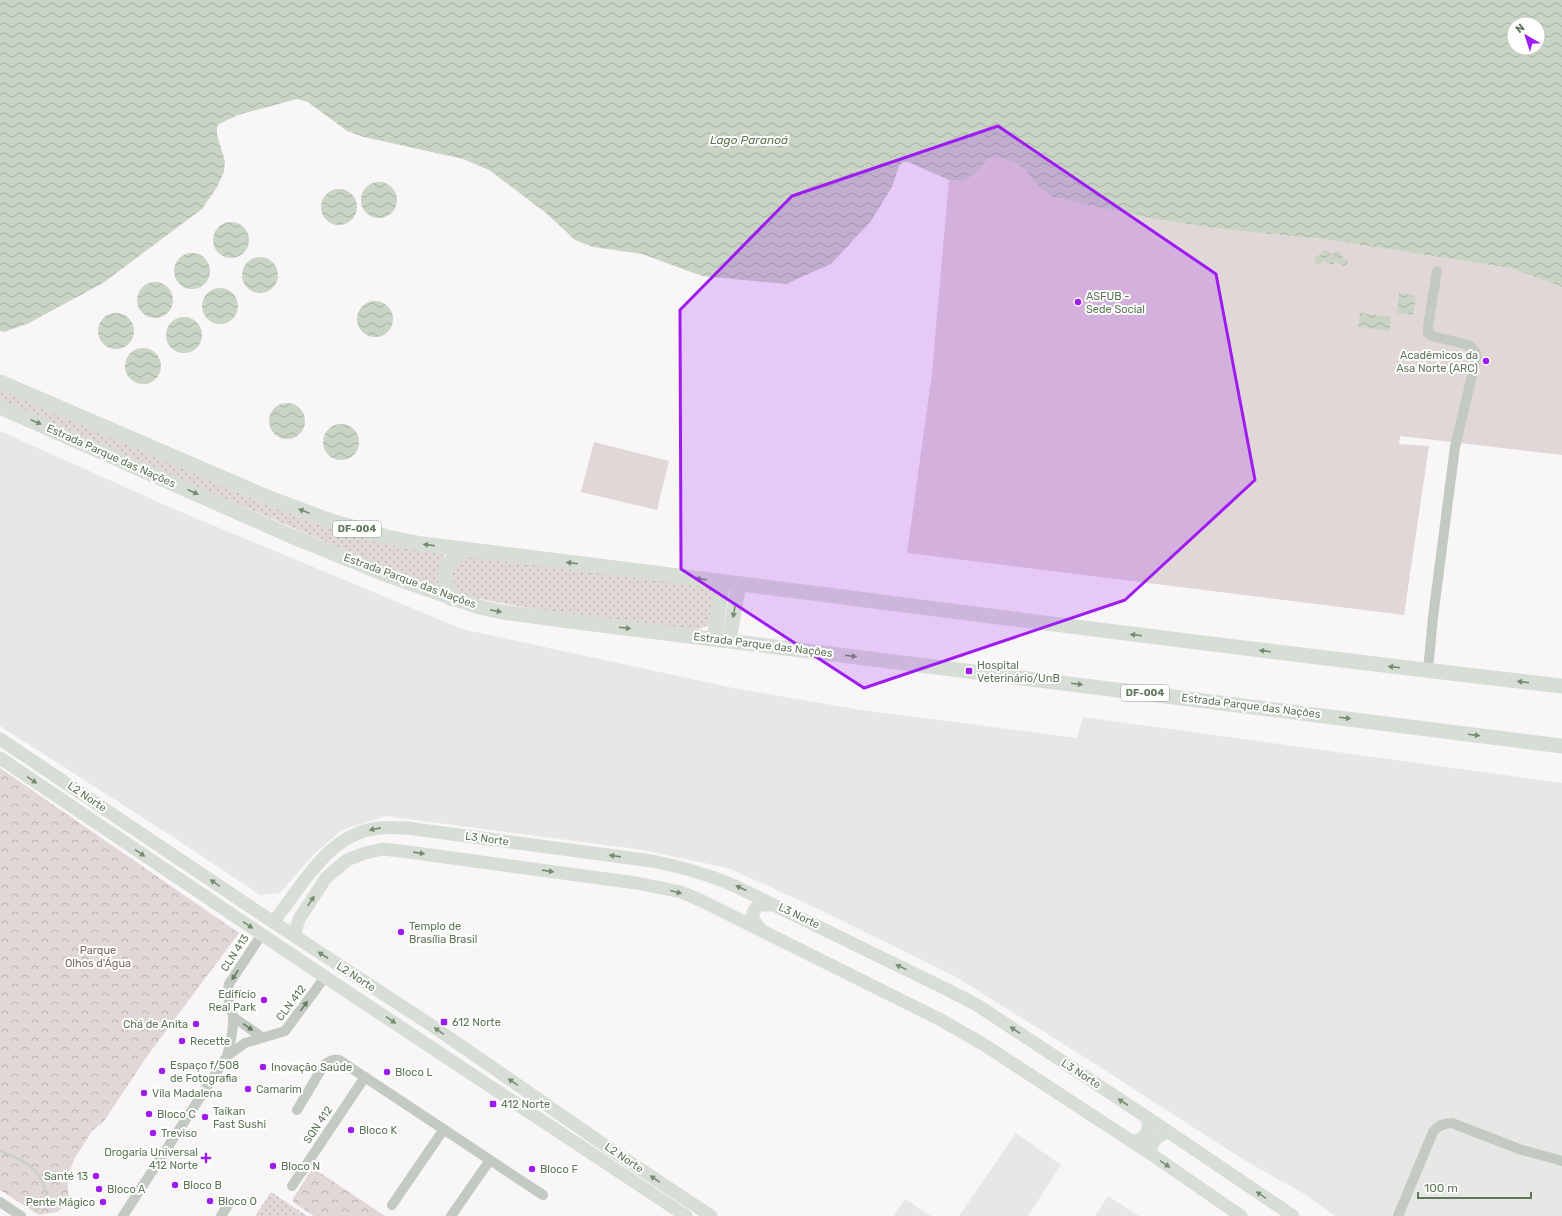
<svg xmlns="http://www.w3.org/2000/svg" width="1562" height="1216" font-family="Rubik,sans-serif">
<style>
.built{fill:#e7e7e6}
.grass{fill:url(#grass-dots)}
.park{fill:url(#park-crowns)}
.pitch{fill:#e1d7d7}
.water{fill:url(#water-waves);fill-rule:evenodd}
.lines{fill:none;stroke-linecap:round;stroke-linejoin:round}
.stream{stroke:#cad4c5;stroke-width:2.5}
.minor{stroke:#c3cac1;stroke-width:10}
.major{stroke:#d7ded6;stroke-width:13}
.highway{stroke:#d7ded6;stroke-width:15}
.oneway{fill:#768c71}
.oneway2{fill:#637c5d}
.marked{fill:#9e1bf4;fill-opacity:0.2;stroke:#9e1bf4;stroke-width:3;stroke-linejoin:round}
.poi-dot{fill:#9e1bf4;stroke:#fff;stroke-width:1.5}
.labels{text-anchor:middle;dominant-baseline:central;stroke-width:4;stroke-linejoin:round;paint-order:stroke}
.shield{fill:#fff;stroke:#8ea08a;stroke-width:1}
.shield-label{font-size:10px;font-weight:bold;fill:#5e7858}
.poi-label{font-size:11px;fill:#5e7858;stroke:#fff;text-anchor:start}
.street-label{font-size:11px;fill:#5e7858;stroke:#fff}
.park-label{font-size:11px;fill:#806965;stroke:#fff}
.water-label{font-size:12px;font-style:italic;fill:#627657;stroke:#fff}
</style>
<defs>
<pattern id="grass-dots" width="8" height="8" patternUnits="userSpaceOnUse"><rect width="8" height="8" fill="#e1d7d7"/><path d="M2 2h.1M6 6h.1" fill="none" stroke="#bab3b1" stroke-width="1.8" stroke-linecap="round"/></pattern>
<pattern id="park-crowns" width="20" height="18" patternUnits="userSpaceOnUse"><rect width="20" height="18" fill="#e1d7d7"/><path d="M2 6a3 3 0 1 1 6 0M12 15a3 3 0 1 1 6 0" fill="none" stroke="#bab3b1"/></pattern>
<pattern id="water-waves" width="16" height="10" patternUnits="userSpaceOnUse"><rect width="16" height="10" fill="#cad4c5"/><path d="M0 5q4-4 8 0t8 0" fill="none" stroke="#a7b1a3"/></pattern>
</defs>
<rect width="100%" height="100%" fill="#f9f6f8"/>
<path class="built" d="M 0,431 L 174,509 L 462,629 L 733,688 L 861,710 L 1077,738 L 1083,717 L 1562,783 L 1562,1216 L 1335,1216 L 1306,1195 L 1244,1160 L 1078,1053 L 954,976 L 814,907 L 728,868 L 643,850 L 385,816 L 342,830 L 312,856 L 280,893 L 260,895 L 173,837 L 0,726 Z
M 1016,1133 L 1061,1165 L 1028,1216 L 959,1216 Z
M 1108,1196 L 1139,1216 L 1095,1216 Z
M 905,1199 L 931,1216 L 894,1216 Z"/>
<path class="grass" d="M 0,389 L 257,501 L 312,522 L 368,538 L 445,552 L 439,588 L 407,576 L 340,548 L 0,402 Z
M 466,556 L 711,587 L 715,594 L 709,625 L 697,630 L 551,612 L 468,597 C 451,591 452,585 451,568 L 460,558 Z
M 271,1192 L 307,1216 L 255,1216 Z"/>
<path class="park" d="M 0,768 L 239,933 L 148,1055 L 104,1121 L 92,1131 L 75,1158 L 67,1176 L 69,1203 L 57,1212 L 39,1215 L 0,1190 Z
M 313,1168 L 385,1216 L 314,1216 L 293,1202 L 293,1198 Z"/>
<path class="pitch" d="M 994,157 L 1014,162 L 1024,169 L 1036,184 L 1052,197 L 1154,219 L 1229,230 L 1322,239 L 1510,268 L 1562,287 L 1562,455 L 1400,436 L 1399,444 L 1429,446 L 1404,615 L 907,553 L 932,373 L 949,180 L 964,180 L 988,159 Z
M 594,442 L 669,461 L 657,510 L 581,492 Z"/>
<path class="water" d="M 0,0 L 1562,0 L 1562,287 L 1510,268 L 1322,239 L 1229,230 L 1154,219 L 1052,197 L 1036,184 L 1024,169 L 1014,162 L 994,157 L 988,159 L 974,174 L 964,180 L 949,180 L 908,162 L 903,162 L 899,166 L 892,187 L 871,221 L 831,264 L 786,284 L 702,276 L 642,254 L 593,247 L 575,240 L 546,213 L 489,170 L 463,159 L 364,137 L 347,131 L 308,102 L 297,99 L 238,115 L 219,124 L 217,127 L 217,135 L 225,161 L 224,172 L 217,187 L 202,209 L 103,283 L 27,324 L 4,332 L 0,331 ZM 1514,24 L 1538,24 L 1538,48 L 1514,48 Z
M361 200a18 18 0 1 1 36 0a18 18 0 1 1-36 0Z
M321 207a18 18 0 1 1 36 0a18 18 0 1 1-36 0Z
M213 240a18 18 0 1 1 36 0a18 18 0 1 1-36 0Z
M 1323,250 L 1328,251 L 1331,254 L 1333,254 L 1336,251 L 1340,252 L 1343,257 L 1349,261 L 1344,267 L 1336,262 L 1332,265 L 1324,261 L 1320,264 L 1314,262 L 1315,257 L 1321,254 Z
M174 271a18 18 0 1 1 36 0a18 18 0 1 1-36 0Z
M242 275a18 18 0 1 1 36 0a18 18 0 1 1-36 0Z
M137 300a18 18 0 1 1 36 0a18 18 0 1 1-36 0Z
M202 306a18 18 0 1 1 36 0a18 18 0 1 1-36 0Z
M 1399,293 L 1416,296 L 1413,315 L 1397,313 Z
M357 319a18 18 0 1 1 36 0a18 18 0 1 1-36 0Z
M98 331a18 18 0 1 1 36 0a18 18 0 1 1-36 0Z
M 1360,313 L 1391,317 L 1389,331 L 1358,327 Z
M166 335a18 18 0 1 1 36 0a18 18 0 1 1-36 0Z
M125 366a18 18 0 1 1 36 0a18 18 0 1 1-36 0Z
M269 421a18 18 0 1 1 36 0a18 18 0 1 1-36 0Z
M323 442a18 18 0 1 1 36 0a18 18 0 1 1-36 0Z"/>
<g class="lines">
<path class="stream" d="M 0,1151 C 25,1161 44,1169 47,1199 L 35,1211"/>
<path class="minor" d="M 1428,671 L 1433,617 L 1455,447 L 1476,359 L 1476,353 L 1471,347 L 1465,344 L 1432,336 L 1428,333 L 1428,326 L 1437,271
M 233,1017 L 262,1037
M 227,1056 C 230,1044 234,1031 233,1018 C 232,1006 225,997 229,984 L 262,934
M 297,1110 L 324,1065 C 329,1061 332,1059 339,1060 L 490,1160 L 451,1216
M 490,1160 L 543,1195
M 292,1186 L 365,1077
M 0,1202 L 21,1216
M 392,1205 L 444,1129
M 123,1216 L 227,1056 L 245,1043 L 285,1031 L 325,977
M 221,1216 L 230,1202
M 1398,1216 L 1433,1132 C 1438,1125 1444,1123 1452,1123 L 1519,1149 L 1562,1161"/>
<path class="major" d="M 0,739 L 273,922 L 431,1025 L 616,1153 L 711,1216
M 0,758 L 325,977 L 686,1216
M 273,922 C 302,887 328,833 379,828 C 388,827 397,828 407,828 L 652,861 C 681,867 708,874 735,886 L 948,990 L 977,1005 L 1148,1118 L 1293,1216
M 760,929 C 753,920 748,912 760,905 L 774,905
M 294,936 L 299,919 L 326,878 L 347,860 L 365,853 L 383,849 L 408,852 L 636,883 L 681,892 L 700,900 L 939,1019 L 983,1044 L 1151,1154 L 1241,1216
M 1133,1142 C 1147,1137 1149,1133 1148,1118
M 1151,1154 C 1151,1141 1156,1137 1167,1132"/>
<path class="highway" d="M 0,382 L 267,497 L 331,521 L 387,537 L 422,544 C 802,590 1181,643 1562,686
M 0,407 L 291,536 L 392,577 L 479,607 L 502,612 L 569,621 L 1562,746
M 452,599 C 440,575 444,567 461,549
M 714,639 L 723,582
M 729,641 L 739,584"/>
</g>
<defs><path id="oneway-solid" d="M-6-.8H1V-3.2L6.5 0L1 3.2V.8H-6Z"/></defs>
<g class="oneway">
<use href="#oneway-solid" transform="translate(36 422) rotate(23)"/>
<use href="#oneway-solid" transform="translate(193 492) rotate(24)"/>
<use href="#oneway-solid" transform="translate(304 511) rotate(-159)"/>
<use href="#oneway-solid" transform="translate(429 545) rotate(-173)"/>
<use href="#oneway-solid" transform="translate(572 563) rotate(-173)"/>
<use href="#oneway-solid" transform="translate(701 579) rotate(-173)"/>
<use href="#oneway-solid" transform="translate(496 611) rotate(11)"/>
<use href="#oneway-solid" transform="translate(734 612) rotate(100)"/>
<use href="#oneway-solid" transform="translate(625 628) rotate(7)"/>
<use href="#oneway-solid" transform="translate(1136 635) rotate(-173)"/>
<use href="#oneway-solid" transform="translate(1265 651) rotate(-173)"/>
<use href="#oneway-solid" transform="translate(851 656) rotate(7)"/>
<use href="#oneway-solid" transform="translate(1394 667) rotate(-173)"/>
<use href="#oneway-solid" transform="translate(1523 682) rotate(-174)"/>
<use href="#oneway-solid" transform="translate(1077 684) rotate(7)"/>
<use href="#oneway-solid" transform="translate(1345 718) rotate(7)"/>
<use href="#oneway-solid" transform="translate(1474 735) rotate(7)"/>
<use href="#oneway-solid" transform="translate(32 780) rotate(34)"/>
<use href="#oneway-solid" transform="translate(375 829) rotate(169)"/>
<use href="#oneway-solid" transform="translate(140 853) rotate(34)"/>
<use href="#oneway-solid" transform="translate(419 853) rotate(8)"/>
<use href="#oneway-solid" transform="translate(615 856) rotate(-172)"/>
<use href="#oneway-solid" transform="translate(548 871) rotate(8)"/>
<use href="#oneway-solid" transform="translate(215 883) rotate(-146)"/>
<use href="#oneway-solid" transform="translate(741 888) rotate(-155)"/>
<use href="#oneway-solid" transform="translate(676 892) rotate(15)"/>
<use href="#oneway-solid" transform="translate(311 901) rotate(-56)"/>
<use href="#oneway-solid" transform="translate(248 925) rotate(34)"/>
<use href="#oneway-solid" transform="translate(323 955) rotate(-147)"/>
<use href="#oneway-solid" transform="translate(901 967) rotate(-154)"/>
<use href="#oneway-solid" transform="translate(391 1020) rotate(34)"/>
<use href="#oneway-solid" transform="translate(1015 1030) rotate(-147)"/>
<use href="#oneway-solid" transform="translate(439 1031) rotate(-145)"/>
<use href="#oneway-solid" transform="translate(513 1082) rotate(-145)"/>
<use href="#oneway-solid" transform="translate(1123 1102) rotate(-147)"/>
<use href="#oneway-solid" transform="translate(1165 1164) rotate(35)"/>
<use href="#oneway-solid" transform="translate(655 1179) rotate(-146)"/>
<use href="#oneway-solid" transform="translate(1261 1195) rotate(-146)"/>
</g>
<g class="oneway2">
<use href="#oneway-solid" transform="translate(235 975) rotate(123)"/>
<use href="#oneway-solid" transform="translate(304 1006) rotate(-54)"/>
<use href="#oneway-solid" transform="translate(248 1027) rotate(35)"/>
</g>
<path class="marked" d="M 998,126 L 1216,274 L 1255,480 L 1125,600 L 864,688 L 681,569 L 680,310 L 792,196 Z"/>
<g class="poi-dot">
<circle cx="1078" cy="302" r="4"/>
<circle cx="1486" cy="361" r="4"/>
<rect x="965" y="667" width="8" height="8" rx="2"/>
<circle cx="401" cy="932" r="4"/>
<circle cx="264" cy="1000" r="4"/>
<rect x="440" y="1018" width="8" height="8" rx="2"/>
<circle cx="196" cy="1024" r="4"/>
<circle cx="182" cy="1041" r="4"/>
<circle cx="263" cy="1067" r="4"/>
<circle cx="162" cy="1071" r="4"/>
<circle cx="387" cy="1072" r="4"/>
<circle cx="248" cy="1089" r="4"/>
<circle cx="144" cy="1093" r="4"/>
<rect x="489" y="1100" width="8" height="8" rx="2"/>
<circle cx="149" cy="1114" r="4"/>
<circle cx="205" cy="1117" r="4"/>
<circle cx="351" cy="1130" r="4"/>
<circle cx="153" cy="1133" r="4"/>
<path d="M204 1152h4v4h4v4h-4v4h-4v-4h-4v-4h4z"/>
<circle cx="273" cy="1166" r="4"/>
<circle cx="532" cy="1169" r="4"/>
<circle cx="96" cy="1176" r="4"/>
<circle cx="175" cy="1185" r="4"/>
<circle cx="99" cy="1189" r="4"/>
<circle cx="210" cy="1201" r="4"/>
<circle cx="103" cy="1202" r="4"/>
</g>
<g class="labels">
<g class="shield">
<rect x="333" y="521" width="48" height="16" rx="3"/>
<rect x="1121" y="685" width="48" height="16" rx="3"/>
</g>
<g class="shield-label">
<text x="357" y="529">DF-004</text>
<text x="1145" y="693">DF-004</text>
</g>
<g class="poi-label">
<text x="1086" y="296">ASFUB -<tspan x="1086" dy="13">Sede Social</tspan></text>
<text x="1478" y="355" text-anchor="end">Acadêmicos da<tspan x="1478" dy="13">Asa Norte (ARC)</tspan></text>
<text x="977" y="665">Hospital<tspan x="977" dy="13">Veterinário/UnB</tspan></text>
<text x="409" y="926">Templo de<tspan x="409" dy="13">Brasília Brasil</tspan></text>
<text x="256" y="994" text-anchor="end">Edifício<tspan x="256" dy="13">Real Park</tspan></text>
<text x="452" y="1022">612 Norte</text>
<text x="188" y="1024" text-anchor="end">Chá de Anita</text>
<text x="190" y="1041">Recette</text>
<text x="170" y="1065">Espaço f/508<tspan x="170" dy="13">de Fotografia</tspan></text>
<text x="271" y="1067">Inovação Saúde</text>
<text x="395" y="1072">Bloco L</text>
<text x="256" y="1089">Camarim</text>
<text x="152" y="1093">Vila Madalena</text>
<text x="501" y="1104">412 Norte</text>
<text x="213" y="1111">Taikan<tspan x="213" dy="13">Fast Sushi</tspan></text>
<text x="157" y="1114">Bloco C</text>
<text x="359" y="1130">Bloco K</text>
<text x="161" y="1133">Treviso</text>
<text x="198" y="1152" text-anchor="end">Drogaria Universal<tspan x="198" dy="13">412 Norte</tspan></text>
<text x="281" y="1166">Bloco N</text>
<text x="540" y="1169">Bloco F</text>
<text x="88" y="1176" text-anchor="end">Santé 13</text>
<text x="183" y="1185">Bloco B</text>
<text x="107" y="1189">Bloco A</text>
<text x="218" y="1201">Bloco O</text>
<text x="95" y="1202" text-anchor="end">Pente Mágico</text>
</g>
<g class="street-label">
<text transform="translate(111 456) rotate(24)">Estrada Parque das Nações</text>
<text transform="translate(410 581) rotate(20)">Estrada Parque das Nações</text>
<text transform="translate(763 645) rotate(7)">Estrada Parque das Nações</text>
<text transform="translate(1251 706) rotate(7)">Estrada Parque das Nações</text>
<text transform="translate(87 797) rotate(34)">L2 Norte</text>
<text transform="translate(487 839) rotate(8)">L3 Norte</text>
<text transform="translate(799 916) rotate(26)">L3 Norte</text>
<text transform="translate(235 953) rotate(-57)">CLN 413</text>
<text transform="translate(356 977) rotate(33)">L2 Norte</text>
<text transform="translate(291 1003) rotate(-53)">CLN 412</text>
<text transform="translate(1081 1074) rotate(33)">L3 Norte</text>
<text transform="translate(318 1125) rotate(-56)">SQN 412</text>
<text transform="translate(624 1158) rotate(34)">L2 Norte</text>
</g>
<g class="park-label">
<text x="98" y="950">Parque<tspan x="98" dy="13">Olhos d'Água</tspan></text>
</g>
<g class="water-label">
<text x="749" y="140">Lago Paranoá</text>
</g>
</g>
<g transform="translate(1526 36) rotate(321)"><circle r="19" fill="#ffffff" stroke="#bfc9bc"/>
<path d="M0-3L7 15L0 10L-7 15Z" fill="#9e1bf4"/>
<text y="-6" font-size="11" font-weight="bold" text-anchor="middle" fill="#5e7858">N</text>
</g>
<path d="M1418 1192v6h113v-6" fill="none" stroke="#5e7858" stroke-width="2"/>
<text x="1424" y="1192" font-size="12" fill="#5e7858" stroke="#ffffff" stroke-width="3" paint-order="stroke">100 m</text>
</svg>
